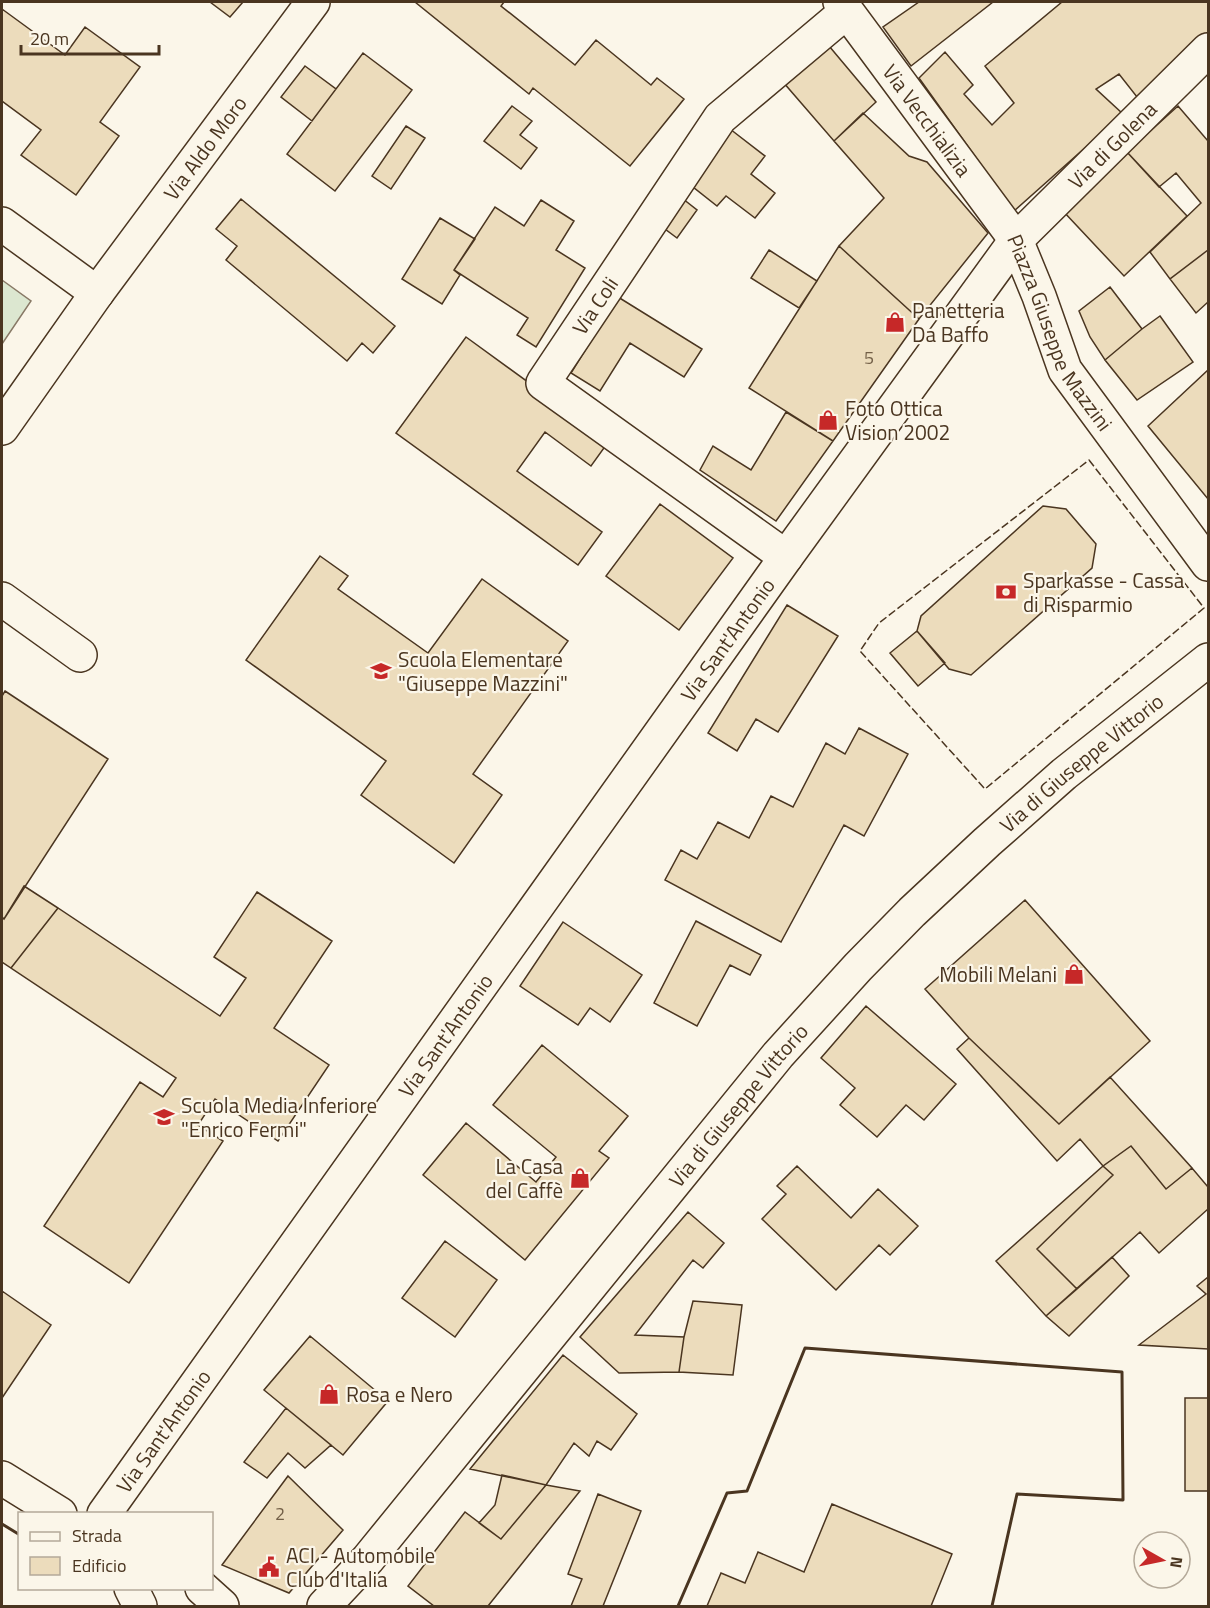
<svg xmlns="http://www.w3.org/2000/svg" width="1210" height="1608" font-family="'Titillium Web',sans-serif">
<style>
.green{fill:#dce7d0;stroke:#887966;stroke-width:1.5}
.building{fill:#ecdcbc;stroke:#4a3520;stroke-width:1.5}
.lines{fill:none;stroke-linecap:round;stroke-linejoin:round}
.street-casing{stroke:#4a3520;stroke-width:36}
.secondary-casing{stroke:#4a3520;stroke-width:36}
.street{stroke:#fbf6e9;stroke-width:33}
.secondary{stroke:#fbf6e9;stroke-width:33}
.fence{stroke:#4a3520;stroke-width:1.5;stroke-dasharray:8 3;stroke-linecap:butt}
.wall{stroke:#4a3520;stroke-width:3}
.labels{text-anchor:middle;dominant-baseline:central;stroke-width:4.5;stroke-linejoin:round;paint-order:stroke}
.number-label{font-size:18px;fill:#725f47}
.street-label{font-size:21px;fill:#4a3520;stroke:#fbf6e9}
.poi-label{font-size:21px;fill:#4a3520;stroke:#fbf6e9;text-anchor:start}
</style>
<rect width="100%" height="100%" fill="#fbf6e9"/>
<path class="green" d="M 2,280 L 31,301 L 2,344 Z"/>
<path class="building" d="M 210,2 L 243,2 L 230,17 Z
M 415,2 L 504,2 L 501,6 L 575,65 L 596,40 L 651,85 L 657,78 L 684,99 L 630,166 L 533,88 L 529,94 Z
M 919,2 L 993,2 L 911,66 L 883,27 Z
M 1062,2 L 1208,2 L 1208,32 L 1137,97 L 1119,74 L 1096,89 L 1123,114 L 1014,211 L 919,78 L 945,52 L 973,85 L 964,94 L 992,125 L 1014,103 L 985,66 Z
M 2,9 L 65,55 L 85,27 L 140,67 L 100,122 L 119,136 L 76,195 L 21,155 L 41,130 L 2,101 Z
M 824,40 L 876,102 L 834,141 L 777,75 Z
M 363,53 L 412,90 L 335,191 L 287,154 Z
M 305,66 L 336,89 L 312,121 L 281,97 Z
M 512,106 L 532,121 L 520,135 L 537,148 L 521,169 L 484,141 Z
M 1178,106 L 1208,141 L 1208,250 L 1170,279 L 1150,252 L 1201,203 L 1176,173 L 1159,187 L 1127,152 Z
M 863,113 L 909,156 L 927,162 L 988,233 L 919,319 L 839,246 L 884,198 L 834,141 Z
M 406,126 L 425,138 L 391,189 L 372,176 Z
M 730,129 L 765,156 L 751,174 L 775,193 L 755,218 L 726,196 L 717,206 L 688,183 Z
M 1127,152 L 1187,216 L 1124,276 L 1063,211 Z
M 678,195 L 697,210 L 677,238 L 657,223 Z
M 241,199 L 395,326 L 373,353 L 362,343 L 347,361 L 226,260 L 237,246 L 216,229 Z
M 541,200 L 574,221 L 556,250 L 585,268 L 536,347 L 517,335 L 528,318 L 454,270 L 495,207 L 524,226 Z
M 440,218 L 475,239 L 454,270 L 460,275 L 442,304 L 402,279 Z
M 839,246 L 919,319 L 833,441 L 749,388 Z
M 769,250 L 817,281 L 799,308 L 751,278 Z
M 1208,250 L 1208,302 L 1196,313 L 1170,279 Z
M 1110,287 L 1142,329 L 1105,360 L 1090,337 L 1079,311 Z
M 618,297 L 702,349 L 684,377 L 630,343 L 600,391 L 571,373 Z
M 1160,316 L 1193,362 L 1137,400 L 1105,360 L 1142,329 Z
M 466,337 L 609,441 L 591,466 L 545,432 L 517,471 L 602,532 L 578,565 L 396,433 Z
M 1208,370 L 1208,499 L 1148,426 Z
M 786,412 L 833,441 L 776,521 L 700,470 L 713,446 L 751,470 Z
M 660,504 L 733,558 L 679,630 L 606,576 Z
M 1043,506 L 1066,509 L 1096,544 L 1092,568 L 971,675 L 949,669 L 917,631 L 921,616 Z
M 320,556 L 348,576 L 338,589 L 428,653 L 482,579 L 568,641 L 473,774 L 502,795 L 454,863 L 361,795 L 386,761 L 246,660 Z
M 787,605 L 838,636 L 778,732 L 756,719 L 737,751 L 708,733 Z
M 917,631 L 945,663 L 918,686 L 890,653 Z
M 5,691 L 108,759 L 4,919 L 2,917 L 2,696 Z
M 859,728 L 908,754 L 864,836 L 844,825 L 781,942 L 665,880 L 681,850 L 697,859 L 718,822 L 749,838 L 771,796 L 793,807 L 826,743 L 845,754 Z
M 24,886 L 58,908 L 11,968 L 2,962 L 2,917 L 4,919 Z
M 257,892 L 332,941 L 274,1028 L 329,1065 L 278,1141 L 215,1099 L 198,1125 L 223,1141 L 129,1283 L 44,1226 L 140,1082 L 163,1097 L 176,1078 L 11,968 L 58,908 L 220,1016 L 246,978 L 214,957 Z
M 1025,900 L 1150,1041 L 1059,1124 L 969,1038 L 925,989 Z
M 696,921 L 761,955 L 750,975 L 730,965 L 697,1026 L 654,1003 Z
M 563,922 L 642,975 L 610,1022 L 590,1008 L 578,1025 L 520,986 Z
M 866,1006 L 956,1084 L 924,1120 L 906,1105 L 877,1137 L 840,1105 L 855,1088 L 821,1058 Z
M 969,1038 L 1059,1124 L 1110,1077 L 1192,1168 L 1166,1189 L 1131,1146 L 1103,1166 L 1080,1139 L 1057,1161 L 957,1049 Z
M 542,1045 L 628,1116 L 599,1151 L 609,1158 L 525,1260 L 423,1175 L 466,1123 L 536,1182 L 556,1157 L 493,1105 Z
M 1131,1146 L 1166,1189 L 1192,1168 L 1208,1187 L 1208,1209 L 1159,1253 L 1140,1232 L 1077,1289 L 1037,1249 L 1113,1175 L 1103,1166 Z
M 797,1166 L 851,1218 L 878,1189 L 918,1226 L 890,1255 L 879,1245 L 836,1290 L 762,1219 L 786,1194 L 777,1186 Z
M 1103,1166 L 1113,1175 L 1037,1249 L 1077,1289 L 1046,1316 L 996,1261 Z
M 688,1212 L 724,1243 L 703,1268 L 693,1260 L 635,1335 L 684,1337 L 679,1372 L 619,1373 L 580,1337 Z
M 445,1241 L 497,1280 L 455,1337 L 402,1298 Z
M 1112,1257 L 1129,1276 L 1069,1336 L 1046,1316 Z
M 1208,1277 L 1208,1349 L 1139,1345 L 1206,1294 L 1197,1286 Z
M 2,1291 L 51,1325 L 2,1398 Z
M 693,1301 L 742,1305 L 733,1375 L 679,1372 L 684,1337 Z
M 310,1336 L 388,1401 L 343,1455 L 264,1390 Z
M 563,1355 L 637,1414 L 611,1450 L 597,1441 L 589,1456 L 574,1443 L 546,1485 L 470,1469 Z
M 1185,1398 L 1208,1398 L 1208,1491 L 1185,1491 Z
M 286,1408 L 331,1445 L 305,1468 L 288,1453 L 267,1478 L 244,1462 Z
M 502,1475 L 546,1485 L 501,1539 L 479,1523 L 495,1505 Z
M 288,1476 L 343,1530 L 289,1593 L 222,1565 Z
M 546,1485 L 580,1491 L 488,1606 L 434,1606 L 408,1586 L 465,1512 L 501,1539 Z
M 598,1494 L 641,1511 L 603,1606 L 571,1606 L 582,1579 L 568,1574 Z
M 832,1504 L 952,1554 L 931,1606 L 707,1606 L 721,1573 L 745,1583 L 758,1552 L 804,1572 Z"/>
<g class="lines">
<g class="street-casing">
<g id="street">
<path id="s1" d="M 840,2 L 1016,240 L 1039,296 L 1065,370 L 1208,564"/>
<path d="M 2,224 L 97,293"/>
<path id="s2" d="M 2,428 L 97,293 L 313,2"/>
<path id="s3" d="M 786,557 L 543,383 L 720,118 L 846,12"/>
<path d="M 2,599 L 80,655"/>
<path id="s4" d="M 104,1514 L 786,557 L 1016,240 L 1208,50"/>
</g>
</g>
<g class="secondary-casing">
<g id="secondary">
<path d="M 2,1478 L 60,1514"/>
<path d="M 131,1588 L 140,1606"/>
<path d="M 202,1588 L 222,1606"/>
<path id="s5" d="M 324,1606 L 368,1559 L 778,1055 L 858,967 L 912,912 L 987,842 L 1064,774 L 1208,660"/>
</g>
</g>
<use href="#street" class="street"/>
<use href="#secondary" class="secondary"/>
<path class="fence" d="M 1089,460 L 1204,608 L 985,789 L 860,651 L 879,623 Z"/>
<path class="wall" d="M 2,1524 L 20,1535
M 678,1606 L 727,1493 L 747,1491 L 805,1348 L 1122,1372 L 1123,1500 L 1017,1494 L 992,1606"/>
</g>
<defs>
<g id="shop-bare" transform="scale(1.62)"><path d="M-5-2.5h2.3a2.7 3.5 0 0 1 5.4 0H5L5.5 6h-11ZM-1.5-2.5h3a1.5 2.3 0 0 0-3 0Z" fill="#c62828" stroke="#fbf6e9" stroke-width="2.5" paint-order="stroke"/></g>
<g id="bank-bare" transform="scale(1.62)"><path d="M-6-4H6V4H-6ZM0-2.3a2.3 2.3 0 1 0 0 4.6a2.3 2.3 0 1 0 0-4.6Z" fill="#c62828" stroke="#fbf6e9" stroke-width="2.5" paint-order="stroke"/></g>
<g id="school-bare" transform="scale(1.62)"><path d="M0-5L7-2L0 1L-7-2ZM-4 1L0 2.5L4 1V4Q0 6-4 4Z" fill="#c62828" stroke="#fbf6e9" stroke-width="2.5" paint-order="stroke"/></g>
<g id="civic-bare" transform="scale(1.62)"><path d="M-.6-6.5H3V-4.5H.6V-3L4-1V1h2V6H-6V1h2V-1L-.6-3ZM-1.2 2.5V6h2.4V2.5Z" fill="#c62828" stroke="#fbf6e9" stroke-width="2.5" paint-order="stroke"/></g>
</defs>
<g fill-rule="evenodd">
<use href="#shop-bare" x="895" y="322"/>
<use href="#shop-bare" x="828" y="420"/>
<use href="#bank-bare" x="1006" y="592"/>
<use href="#school-bare" x="381" y="671"/>
<use href="#shop-bare" x="1074" y="974"/>
<use href="#school-bare" x="164" y="1117"/>
<use href="#shop-bare" x="580" y="1178"/>
<use href="#shop-bare" x="329" y="1394"/>
<use href="#civic-bare" x="269" y="1567"/>
</g>
<g class="labels">
<g class="number-label">
<text x="869" y="357">5</text>
<text x="280" y="1513">2</text>
</g>
<g class="street-label">
<text stroke="none"><textPath href="#s1" startOffset="147">Via Vecchializia</textPath></text>
<text stroke="none"><textPath href="#s4" startOffset="1702">Via di Golena</textPath></text>
<text stroke="none"><textPath href="#s2" startOffset="346">Via Aldo Moro</textPath></text>
<text stroke="none"><textPath href="#s3" startOffset="392">Via Coli</textPath></text>
<text stroke="none"><textPath href="#s1" startOffset="399">Piazza Giuseppe Mazzini</textPath></text>
<text stroke="none"><textPath href="#s4" startOffset="1074">Via Sant'Antonio</textPath></text>
<text stroke="none"><textPath href="#s5" startOffset="1136">Via di Giuseppe Vittorio</textPath></text>
<text stroke="none"><textPath href="#s4" startOffset="588">Via Sant'Antonio</textPath></text>
<text stroke="none"><textPath href="#s5" startOffset="650">Via di Giuseppe Vittorio</textPath></text>
<text stroke="none"><textPath href="#s4" startOffset="102">Via Sant'Antonio</textPath></text>
</g>
<g class="poi-label">
<text x="912" y="310">Panetteria<tspan x="912" dy="24">Da Baffo</tspan></text>
<text x="845" y="408">Foto Ottica<tspan x="845" dy="24">Vision 2002</tspan></text>
<text x="1023" y="580">Sparkasse - Cassa<tspan x="1023" dy="24">di Risparmio</tspan></text>
<text x="398" y="659">Scuola Elementare<tspan x="398" dy="24">"Giuseppe Mazzini"</tspan></text>
<text x="1057" y="974" text-anchor="end">Mobili Melani</text>
<text x="181" y="1105">Scuola Media Inferiore<tspan x="181" dy="24">"Enrico Fermi"</tspan></text>
<text x="563" y="1166" text-anchor="end">La Casa<tspan x="563" dy="24">del Caffè</tspan></text>
<text x="346" y="1394">Rosa e Nero</text>
<text x="286" y="1555">ACI - Automobile<tspan x="286" dy="24">Club d'Italia</tspan></text>
</g>
</g>
<rect width="1210" height="1608" fill="none" stroke="#4a3520" stroke-width="6"/>
<rect x="18" y="1512" width="195" height="78" fill="#fbf6e9" stroke="#b4a999" stroke-width="1.5"/>
<rect x="30" y="1532" width="30" height="9" fill="#fbf6e9" stroke="#b4a999" stroke-width="1.5"/>
<text x="72" y="1542" font-size="18" fill="#4a3520">Strada</text>
<rect x="30" y="1557" width="30" height="18" fill="#ecdcbc" stroke="#b4a999" stroke-width="1.5"/>
<text x="72" y="1572" font-size="18" fill="#4a3520">Edificio</text>
<g transform="translate(1162 1560) rotate(99)"><circle r="28" fill="#fbf6e9" stroke="#b4a999" stroke-width="1.5"/>
<path d="M0-4.5L10 22L0 15L-10 22Z" fill="#c62828"/>
<text y="-9" font-size="16" font-weight="bold" text-anchor="middle" fill="#4a3520">N</text>
</g>
<path d="M21 45v9h138v-9" fill="none" stroke="#4a3520" stroke-width="3"/>
<text x="30" y="45" font-size="18" fill="#4a3520" stroke="#fbf6e9" stroke-width="4.5" paint-order="stroke">20 m</text>
</svg>
